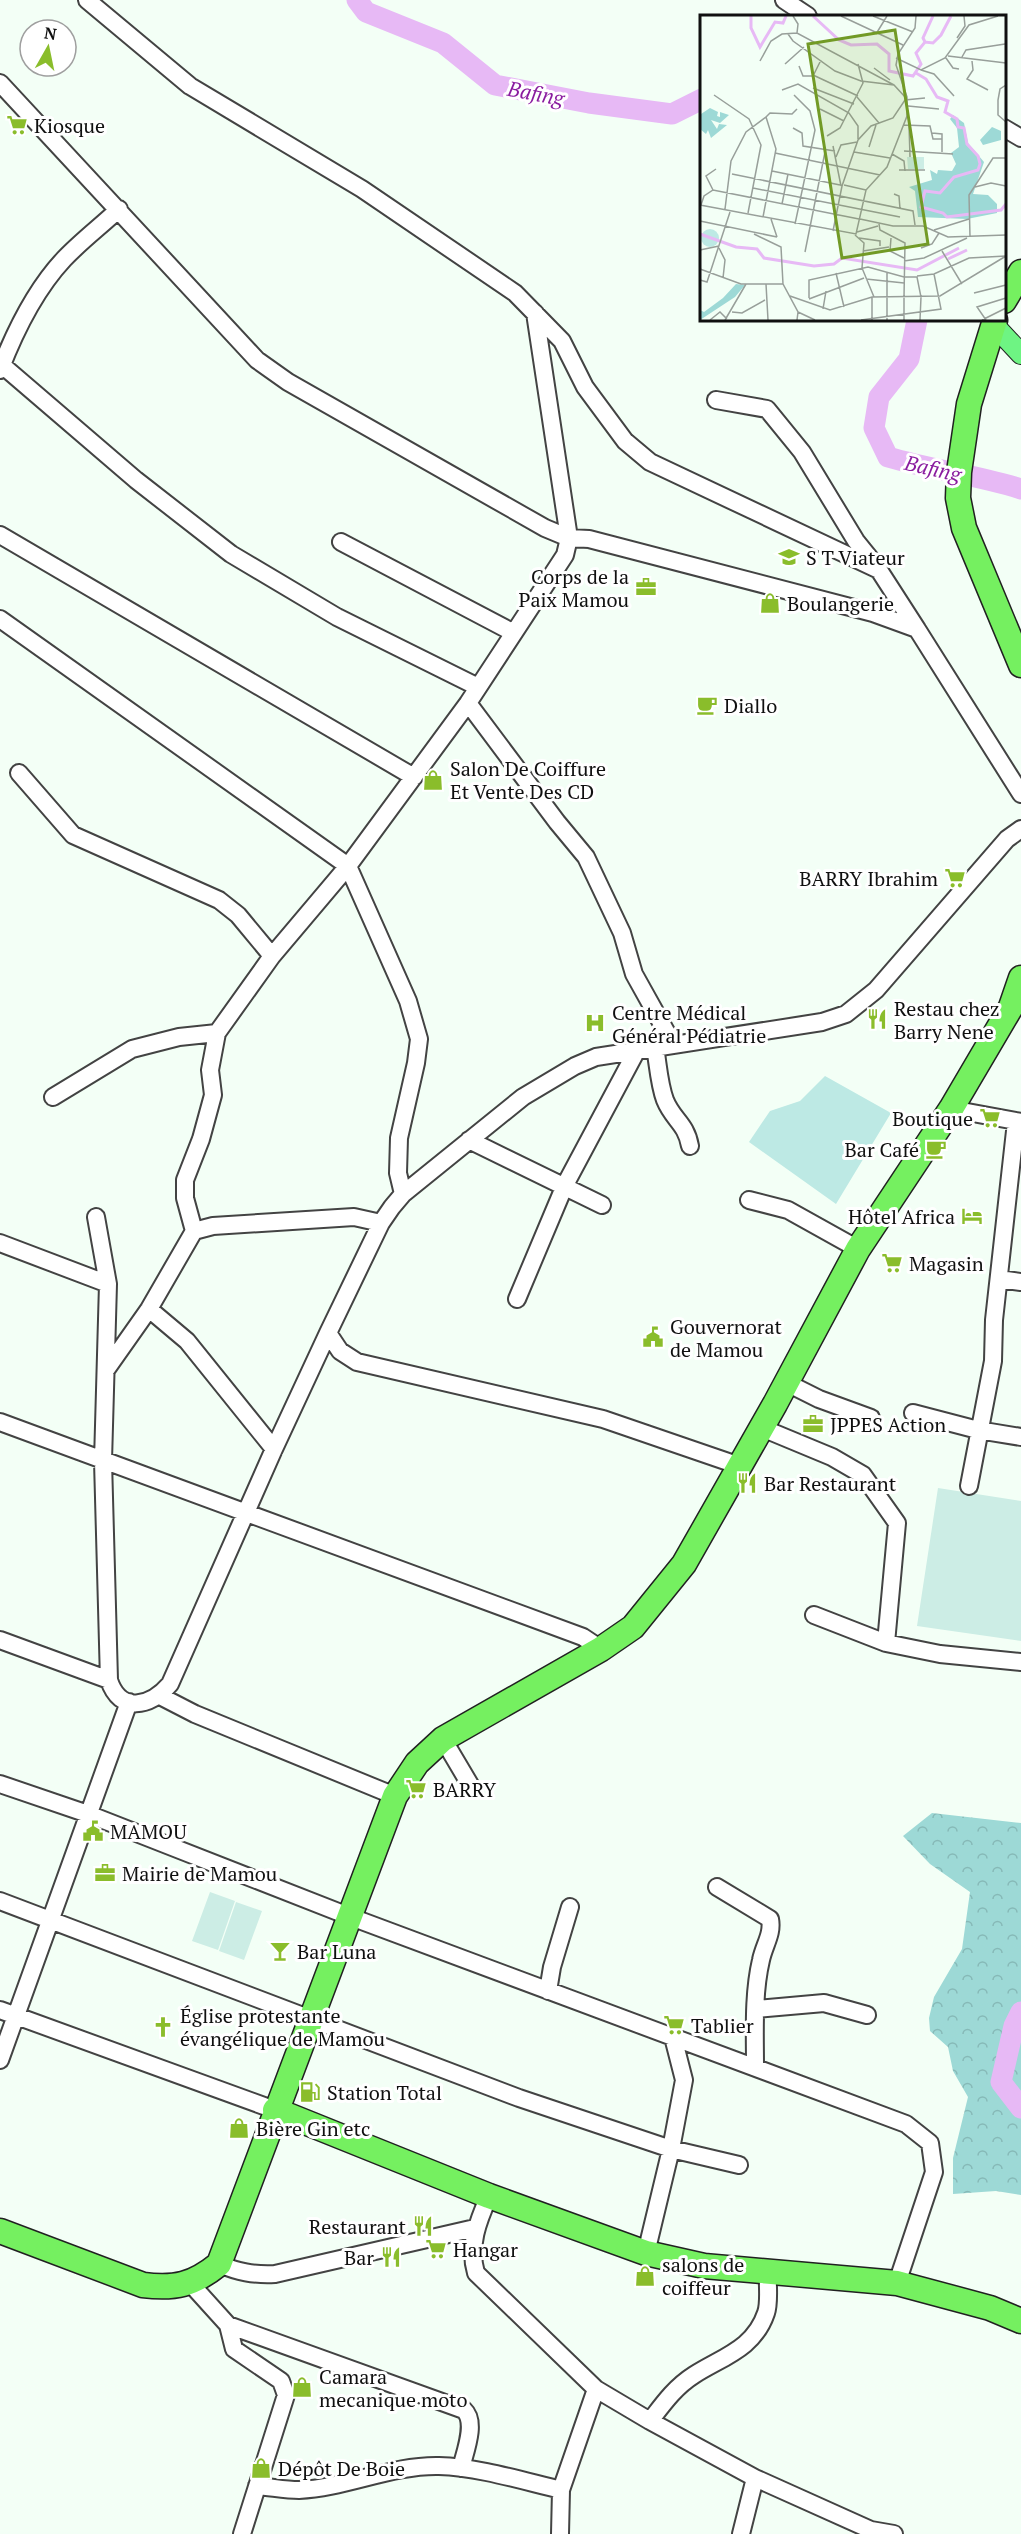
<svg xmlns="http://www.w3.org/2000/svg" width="1021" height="2534" font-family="'PT Serif',serif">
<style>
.forest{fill:url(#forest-crowns)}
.park{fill:#bde9e4}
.pitch{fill:#ccede5}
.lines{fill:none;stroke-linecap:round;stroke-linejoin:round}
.river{stroke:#e7b9f5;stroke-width:21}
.minor-casing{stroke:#434343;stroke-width:20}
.major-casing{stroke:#212121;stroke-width:22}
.highway-casing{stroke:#212121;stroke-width:27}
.minor{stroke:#fff;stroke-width:16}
.major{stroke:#6ef483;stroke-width:20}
.highway{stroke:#75f060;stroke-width:24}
.labels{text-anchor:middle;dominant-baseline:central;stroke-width:6;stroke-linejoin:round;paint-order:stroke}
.poi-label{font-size:20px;fill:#101010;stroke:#fff;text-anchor:start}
.water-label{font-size:21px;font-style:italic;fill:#8a1c9f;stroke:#fff}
.inset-river{fill:none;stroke:#e7b9f5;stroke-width:3}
.inset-road{fill:none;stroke:#989f9a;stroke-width:1.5}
.view{fill:#729a26;fill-opacity:0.15;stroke:#729a26;stroke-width:3}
.inset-edge{fill:none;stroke:#101010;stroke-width:3}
</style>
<defs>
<pattern id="forest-crowns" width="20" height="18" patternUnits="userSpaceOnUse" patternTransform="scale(1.5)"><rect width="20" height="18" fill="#9dd9d6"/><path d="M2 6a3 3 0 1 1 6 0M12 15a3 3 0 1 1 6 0" fill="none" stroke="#86b9b7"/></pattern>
</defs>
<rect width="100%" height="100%" fill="#f3fff6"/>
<path class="forest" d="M 932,1813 L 1021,1823 L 1021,2195 L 996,2191 L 953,2194 L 953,2158 L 968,2097 L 953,2071 L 948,2047 L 930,2031 L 929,2018 L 934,1997 L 962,1949 L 970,1892 L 930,1864 L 903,1836 Z"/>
<path class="park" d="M 825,1076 L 891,1113 L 836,1204 L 749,1142 L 770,1111 L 800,1101 Z"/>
<path class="pitch" d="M 938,1488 L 1021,1501 L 1021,1641 L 917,1626 Z
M 210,1892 L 235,1901 L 218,1950 L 192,1941 Z
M 236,1902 L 262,1911 L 244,1960 L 219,1951 Z"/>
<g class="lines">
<path class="river" d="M 357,0 L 366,12 L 443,43 L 495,85 L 589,103 L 672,114 L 702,99
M 917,320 L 909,359 L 879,397 L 874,428 L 888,457 C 932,470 977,475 1021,489
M 1021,2012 L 1014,2026 L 1001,2082 L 1021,2108"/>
<g class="minor-casing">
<path id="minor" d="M 87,0 L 190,86 L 362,189 L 515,293 L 562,341 L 585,387 L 625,441 L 650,462 L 879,570 L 917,629
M 784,0 L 808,16
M 0,83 L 257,360 L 288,382 L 545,528 L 569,538 L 589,539 L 873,613 L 917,629 L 1021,794
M 1004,128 L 1021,138
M 2,365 L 136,480 L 231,554 L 337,617 L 478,687
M 0,370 C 15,331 35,290 64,259 C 81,241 101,226 119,209
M 716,400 L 767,409 L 802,452 L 856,541 L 877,567
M 0,535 L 414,777
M 341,542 L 514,633
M 0,619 L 348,866 L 408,1001 L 419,1039 L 416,1063 L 399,1138 L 398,1173 L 403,1194
M 468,703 L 557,822 L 586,857 L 622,933 L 634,974 L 673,1044
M 19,773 L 73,835 L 219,900 L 238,915 L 272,956
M 655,1047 C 658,1064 659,1084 665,1100 C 673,1120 686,1123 690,1146
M 53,1097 L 132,1049 L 179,1037 L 217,1033 L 272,956 L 348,866 L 468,703 L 565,555 L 569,538 L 535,313
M 951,1109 L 1021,1122
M 469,1140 L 602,1205
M 749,1200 L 788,1210 L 858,1249
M 96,1217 L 108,1284 L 103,1461 L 109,1680 C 120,1714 150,1707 170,1684 L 274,1449 L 328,1333 L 381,1223 L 392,1207 L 403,1194 L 523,1097 L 575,1066 L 596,1057 L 822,1022 L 846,1014 L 876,990 L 1007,839 L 1021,829
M 194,1231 L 185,1198 L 185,1180 L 201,1139 L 213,1095 L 210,1070 L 217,1033
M 0,1243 L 108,1284
M 999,1279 L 1021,1282
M 517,1299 L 565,1185 L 637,1050
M 149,1309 L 187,1341 L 274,1449
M 328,1333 L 340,1351 L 357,1362 L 603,1419 L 740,1466
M 106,1370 L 149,1309 L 194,1231 L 213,1226 L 354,1217 L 381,1223
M 787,1383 L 819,1399 L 871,1418
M 913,1413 L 978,1430 L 1021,1437
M 0,1422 L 583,1637 L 601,1649
M 762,1428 L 832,1457 L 863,1475 L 897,1523 L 886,1643
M 969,1486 L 993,1361 L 994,1320 L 1016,1122
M 814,1615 L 886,1643 L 940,1654 L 1021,1662
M 0,1640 L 109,1680
M 160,1696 L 195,1714 L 395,1796
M 443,1739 L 472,1788
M 0,1784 L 88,1814 L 351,1917 L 906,2124 L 930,2143 L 934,2172 L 897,2283
M 717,1887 L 770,1919 C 773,1934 764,1945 761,1960 C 753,1994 755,2032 755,2067
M 0,1901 L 519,2098 L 671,2149 L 739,2165
M 548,1991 L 552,1967 L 570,1907
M 756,2009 L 824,2003 L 867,2015
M 0,2010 L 275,2110
M 0,2060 L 129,1702
M 489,2196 C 478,2221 468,2246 476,2273 L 596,2389 L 650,2421 L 755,2478 L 741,2534
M 646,2253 L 671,2149 L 684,2080 L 673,2037
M 219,2264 C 238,2272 253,2275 275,2274 L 475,2228
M 190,2283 L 228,2325 L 234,2349 L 281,2381 L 286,2395 L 242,2534
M 228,2325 L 464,2410 C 477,2422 465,2452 461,2468
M 650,2421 C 663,2404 675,2387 694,2375 C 722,2357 754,2349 766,2313 C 770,2302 767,2284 768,2272
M 755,2478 L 871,2530 L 894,2534
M 257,2486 C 271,2487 285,2490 299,2490 C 346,2488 391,2465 439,2466 C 478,2467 523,2481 561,2490
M 560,2534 L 561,2490 L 596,2389"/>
</g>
<g class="major-casing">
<path id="major" d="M 993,324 L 1021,354"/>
</g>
<g class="highway-casing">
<path id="highway" d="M 1004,301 L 1021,272
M 995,320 L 969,404 L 959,472 L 958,498 L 964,528 L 1021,665
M 275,2110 L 489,2196 L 646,2253 L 704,2266 L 897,2283 L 990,2308 L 1021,2321
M 0,2231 L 143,2285 C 175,2289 193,2285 219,2264 L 395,1796 L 417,1763 L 443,1739 L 601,1649 L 633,1627 L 684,1564 L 775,1404 L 858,1249 L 951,1109 L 1011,1007 L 1021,978"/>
</g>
<use href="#minor" class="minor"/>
<use href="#major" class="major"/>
<use href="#highway" class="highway"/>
</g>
<defs>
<g id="supermarket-bare" transform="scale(1.62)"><path d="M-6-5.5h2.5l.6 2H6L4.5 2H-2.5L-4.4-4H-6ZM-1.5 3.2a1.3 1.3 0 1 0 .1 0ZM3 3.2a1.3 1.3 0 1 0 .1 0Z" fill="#8abd2b" stroke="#fff" stroke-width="2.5" paint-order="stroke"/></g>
<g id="school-bare" transform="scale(1.62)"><path d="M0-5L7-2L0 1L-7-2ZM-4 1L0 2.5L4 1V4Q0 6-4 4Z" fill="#8abd2b" stroke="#fff" stroke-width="2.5" paint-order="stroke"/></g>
<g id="office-bare" transform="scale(1.62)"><path d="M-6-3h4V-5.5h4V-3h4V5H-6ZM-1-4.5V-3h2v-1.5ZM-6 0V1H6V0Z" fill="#8abd2b" stroke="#fff" stroke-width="2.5" paint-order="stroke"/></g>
<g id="shop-bare" transform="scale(1.62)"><path d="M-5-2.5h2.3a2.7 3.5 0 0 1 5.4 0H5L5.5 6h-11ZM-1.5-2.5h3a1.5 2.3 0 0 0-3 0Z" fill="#8abd2b" stroke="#fff" stroke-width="2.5" paint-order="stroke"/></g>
<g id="cafe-bare" transform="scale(1.62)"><path d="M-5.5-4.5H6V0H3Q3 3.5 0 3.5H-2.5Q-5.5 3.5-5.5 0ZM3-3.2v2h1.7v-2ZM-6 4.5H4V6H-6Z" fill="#8abd2b" stroke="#fff" stroke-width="2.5" paint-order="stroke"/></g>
<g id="restaurant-bare" transform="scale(1.62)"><path d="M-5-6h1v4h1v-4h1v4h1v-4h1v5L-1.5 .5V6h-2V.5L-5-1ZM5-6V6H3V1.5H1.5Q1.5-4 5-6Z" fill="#8abd2b" stroke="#fff" stroke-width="2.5" paint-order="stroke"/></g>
<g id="hospital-bare" transform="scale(1.62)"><path d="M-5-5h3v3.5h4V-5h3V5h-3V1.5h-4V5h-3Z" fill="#8abd2b" stroke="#fff" stroke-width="2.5" paint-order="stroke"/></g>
<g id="hotel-bare" transform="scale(1.62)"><path d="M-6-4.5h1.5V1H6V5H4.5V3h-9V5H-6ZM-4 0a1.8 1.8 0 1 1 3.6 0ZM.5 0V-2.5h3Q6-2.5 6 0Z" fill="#8abd2b" stroke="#fff" stroke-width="2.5" paint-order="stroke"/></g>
<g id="civic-bare" transform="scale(1.62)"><path d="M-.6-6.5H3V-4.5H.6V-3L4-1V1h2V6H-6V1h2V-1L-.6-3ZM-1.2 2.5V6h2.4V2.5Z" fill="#8abd2b" stroke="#fff" stroke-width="2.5" paint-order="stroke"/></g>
<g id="bar-bare" transform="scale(1.62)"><path d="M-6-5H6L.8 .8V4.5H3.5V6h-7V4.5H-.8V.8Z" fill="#8abd2b" stroke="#fff" stroke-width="2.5" paint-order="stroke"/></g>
<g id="church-bare" transform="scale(1.62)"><path d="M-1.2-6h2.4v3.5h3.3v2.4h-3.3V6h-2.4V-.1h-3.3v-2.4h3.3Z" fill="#8abd2b" stroke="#fff" stroke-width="2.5" paint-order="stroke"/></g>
<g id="fuel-bare" transform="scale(1.62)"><path d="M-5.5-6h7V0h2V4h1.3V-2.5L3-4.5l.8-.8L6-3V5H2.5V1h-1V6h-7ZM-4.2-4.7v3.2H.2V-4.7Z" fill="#8abd2b" stroke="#fff" stroke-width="2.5" paint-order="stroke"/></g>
</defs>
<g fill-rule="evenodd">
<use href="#supermarket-bare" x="17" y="125"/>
<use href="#school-bare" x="789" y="557"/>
<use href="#office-bare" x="646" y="587"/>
<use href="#shop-bare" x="770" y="603"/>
<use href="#cafe-bare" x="707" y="705"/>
<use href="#shop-bare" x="433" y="780"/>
<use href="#supermarket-bare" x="955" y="878"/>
<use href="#restaurant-bare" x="877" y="1019"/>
<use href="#hospital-bare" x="595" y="1023"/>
<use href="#supermarket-bare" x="990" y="1118"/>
<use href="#cafe-bare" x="936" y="1149"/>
<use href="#hotel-bare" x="972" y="1216"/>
<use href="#supermarket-bare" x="892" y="1263"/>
<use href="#civic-bare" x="653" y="1337"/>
<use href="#office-bare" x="813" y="1424"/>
<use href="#restaurant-bare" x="747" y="1483"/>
<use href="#supermarket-bare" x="416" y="1789"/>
<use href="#civic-bare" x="93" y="1831"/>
<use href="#office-bare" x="105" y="1873"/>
<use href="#bar-bare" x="280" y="1951"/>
<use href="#supermarket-bare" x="674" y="2025"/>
<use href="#church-bare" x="163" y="2027"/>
<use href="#fuel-bare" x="310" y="2092"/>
<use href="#shop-bare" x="239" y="2128"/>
<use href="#restaurant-bare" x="423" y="2226"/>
<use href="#supermarket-bare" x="436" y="2249"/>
<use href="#restaurant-bare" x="391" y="2257"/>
<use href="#shop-bare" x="645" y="2276"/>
<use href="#shop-bare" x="302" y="2387"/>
<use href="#shop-bare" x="261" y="2468"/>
</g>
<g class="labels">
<g class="poi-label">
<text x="34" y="125">Kiosque</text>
<text x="806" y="557">S T Viateur</text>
<text x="629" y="576" text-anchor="end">Corps de la<tspan x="629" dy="23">Paix Mamou</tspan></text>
<text x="787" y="603">Boulangerie</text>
<text x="724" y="705">Diallo</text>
<text x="450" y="768">Salon De Coiffure<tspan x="450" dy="23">Et Vente Des CD</tspan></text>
<text x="938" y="878" text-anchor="end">BARRY Ibrahim</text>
<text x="894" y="1008">Restau chez<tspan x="894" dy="23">Barry Nene</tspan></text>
<text x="612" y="1012">Centre Médical<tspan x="612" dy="23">Général Pédiatrie</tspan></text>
<text x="973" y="1118" text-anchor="end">Boutique</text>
<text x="919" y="1149" text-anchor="end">Bar Café</text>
<text x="955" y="1216" text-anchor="end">Hôtel Africa</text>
<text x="909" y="1263">Magasin</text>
<text x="670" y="1326">Gouvernorat<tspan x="670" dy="23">de Mamou</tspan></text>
<text x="830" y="1424">JPPES Action</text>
<text x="764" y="1483">Bar Restaurant</text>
<text x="433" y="1789">BARRY</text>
<text x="110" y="1831">MAMOU</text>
<text x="122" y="1873">Mairie de Mamou</text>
<text x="297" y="1951">Bar Luna</text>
<text x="180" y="2015">Église protestante<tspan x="180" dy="23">évangélique de Mamou</tspan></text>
<text x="691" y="2025">Tablier</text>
<text x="327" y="2092">Station Total</text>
<text x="256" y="2128">Bière Gin etc</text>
<text x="406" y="2226" text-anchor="end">Restaurant</text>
<text x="453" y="2249">Hangar</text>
<text x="374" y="2257" text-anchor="end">Bar</text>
<text x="662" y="2264">salons de<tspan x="662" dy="23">coiffeur</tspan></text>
<text x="319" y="2376">Camara<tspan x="319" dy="23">mecanique moto</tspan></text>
<text x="278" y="2468">Dépôt De Boie</text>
</g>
<g class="water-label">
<text transform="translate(536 93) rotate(11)">Bafing</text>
<text transform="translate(933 468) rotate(13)">Bafing</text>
</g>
</g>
<g transform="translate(700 15)">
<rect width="306" height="306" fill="#f3fff6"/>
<path d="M 10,93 L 18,97 L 17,101 L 20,102 L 20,97 L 29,100 L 20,108 L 11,105 L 17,114 L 19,109 L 27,110 L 11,123 L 8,115 L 6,119 L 0,114 L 1,99 ZM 253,100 L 264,108 L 268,128 L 284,147 L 273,179 L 288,180 L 297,189 L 297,198 L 267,204 L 218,202 L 215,176 L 209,172 L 232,165 L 230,155 L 237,159 L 238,155 L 252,156 L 256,149 L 251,138 L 259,132 L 257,113 L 250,104 ZM 292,112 L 301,116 L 301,125 L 283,130 L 280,125 ZM 36,269 L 45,270 L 35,282 L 0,305 L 0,295 L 4,297 L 23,283 Z" fill="#9dd9d6"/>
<path d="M1 223a9 9 0 1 1 18 0a9 9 0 1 1-18 0Z" fill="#bde9e4"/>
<path d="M 207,142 L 224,142 L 224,154 L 208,154 Z" fill="#ccede5"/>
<path class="inset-river" d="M 51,1 L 51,13 L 60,32 L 75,7 L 83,8 L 86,1M 113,1 L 139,25 L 151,30 L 177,29 L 189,39 L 189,56 L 213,61 L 221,49 L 216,38 L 225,27 L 233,28 L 241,20 L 251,1M 225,27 L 223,23 L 233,1M 216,58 L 226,64 L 237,82 L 248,86 L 245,97 L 257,104 L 258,112 L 264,113 L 267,129 L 278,141 L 280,149 L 278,155 L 254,162 L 240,178 L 225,176 L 221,192 L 243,198 L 247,202 L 301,195 L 306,189M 0,219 L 36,232 L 57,234 L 64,243 L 114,251 L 134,249 L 142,243 L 217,255 L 259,233M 248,244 L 267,235"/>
<path class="inset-road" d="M 93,1 L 98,9 L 97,18M 141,1 L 203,30M 173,1 L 213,17M 88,19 L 93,26 L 135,56 L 161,66 L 194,70 L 206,83M 176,19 L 187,1M 257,23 L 265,11 L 264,1M 248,41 L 306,48M 262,42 L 266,35 L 305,29M 196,43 L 221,55 L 245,43 L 269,10 L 298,1M 246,43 L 253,53 L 259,54M 60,46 L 71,26 L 82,19 L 97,18 L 194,70M 272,46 L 273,55 L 267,64 L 288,75M 85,49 L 104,32M 99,51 L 103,61 L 113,61 L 121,45M 174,53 L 190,65M 221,55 L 234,59 L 254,81M 113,60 L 158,81M 306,70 L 300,74 L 298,85 L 298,100 L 306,107M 113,73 L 154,89M 82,75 L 98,69 L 149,98 L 158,111 L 158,124M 14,80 L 49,104 L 61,130 L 48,198M 94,80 L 110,96 L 115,115 L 95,209M 157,82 L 179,108M 208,91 L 239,94M 120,94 L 144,106M 66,102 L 70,98 L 92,99 L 97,94M 204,110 L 230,111 L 233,124 L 242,124M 209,110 L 210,142M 93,113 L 102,118 L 103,131 L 135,136M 232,118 L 242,119 L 242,137M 127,121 L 140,113 L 163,68 L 158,49M 133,131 L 141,171M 169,132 L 176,110M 204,136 L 253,139M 154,137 L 190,143M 75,138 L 180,160M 192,139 L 204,146 L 205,156M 136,142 L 141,130 L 157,127M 199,155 L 225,155M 72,156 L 140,170M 32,159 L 213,196 L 215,210M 144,170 L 166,175M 275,172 L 291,168 L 306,171M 53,173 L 200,202M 13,175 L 6,161 L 16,154M 194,179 L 199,181 L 200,194M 82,189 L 88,159M 0,190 L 156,219 L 166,175 L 187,152 L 207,101 L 207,82 L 196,50 L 198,39 L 215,13 L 216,1M 1,190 L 4,181 L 13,175 L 159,204M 25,194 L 31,146 L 46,117 L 66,102 L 76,134 L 63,202M 71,204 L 77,222M 160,204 L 193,211 L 223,211 L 248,222 L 306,220M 0,206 L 77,222M 179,209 L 180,215 L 205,228 L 204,282M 234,215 L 269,204M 133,216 L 142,171 L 158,125 L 171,111 L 193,103 L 205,85 L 225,83M 157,217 L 178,211M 54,219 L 81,232 L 83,269M 155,220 L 164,228 L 162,253 L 174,282M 270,222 L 269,180 L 293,143 L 306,143M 159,223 L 180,226 L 180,231M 191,223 L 190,236 L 204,243M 19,233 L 25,245 L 23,263M 221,233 L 232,229 L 239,218M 0,235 L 19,231M 163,236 L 189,232M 242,236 L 262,269M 105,237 L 125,137M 204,246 L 224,243 L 267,223M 0,254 L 41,269 L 83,269 L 98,297 L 97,305M 136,258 L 144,292M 187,258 L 187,305M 217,261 L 234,259 L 269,243 L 306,241M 166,264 L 204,268M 0,265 L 7,267 L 30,197M 66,269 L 68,305M 274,278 L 306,270M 90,281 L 130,295 L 172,282 L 240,281 L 306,241M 172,282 L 172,305M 204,282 L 204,305M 109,283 L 109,265 L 168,252 L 204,262 L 217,262 L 221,282 L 220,305M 109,284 L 164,263M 123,294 L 126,276M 32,297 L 42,298 L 65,285M 98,297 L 115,305M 10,305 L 20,297 L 27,304M 25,305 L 46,269M 161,305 L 241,294 L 234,259M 282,305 L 306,293M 286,305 L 277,292 L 306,283"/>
<path class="view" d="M 195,15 L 228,229 L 142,243 L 108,29 Z"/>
<rect width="306" height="306" class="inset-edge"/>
</g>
<g transform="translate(48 48) rotate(9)"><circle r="28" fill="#ffffff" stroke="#9f9f9f" stroke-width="1.5"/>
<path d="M0-4.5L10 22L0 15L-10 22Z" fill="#8abd2b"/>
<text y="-9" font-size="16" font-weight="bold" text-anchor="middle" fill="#101010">N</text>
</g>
</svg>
